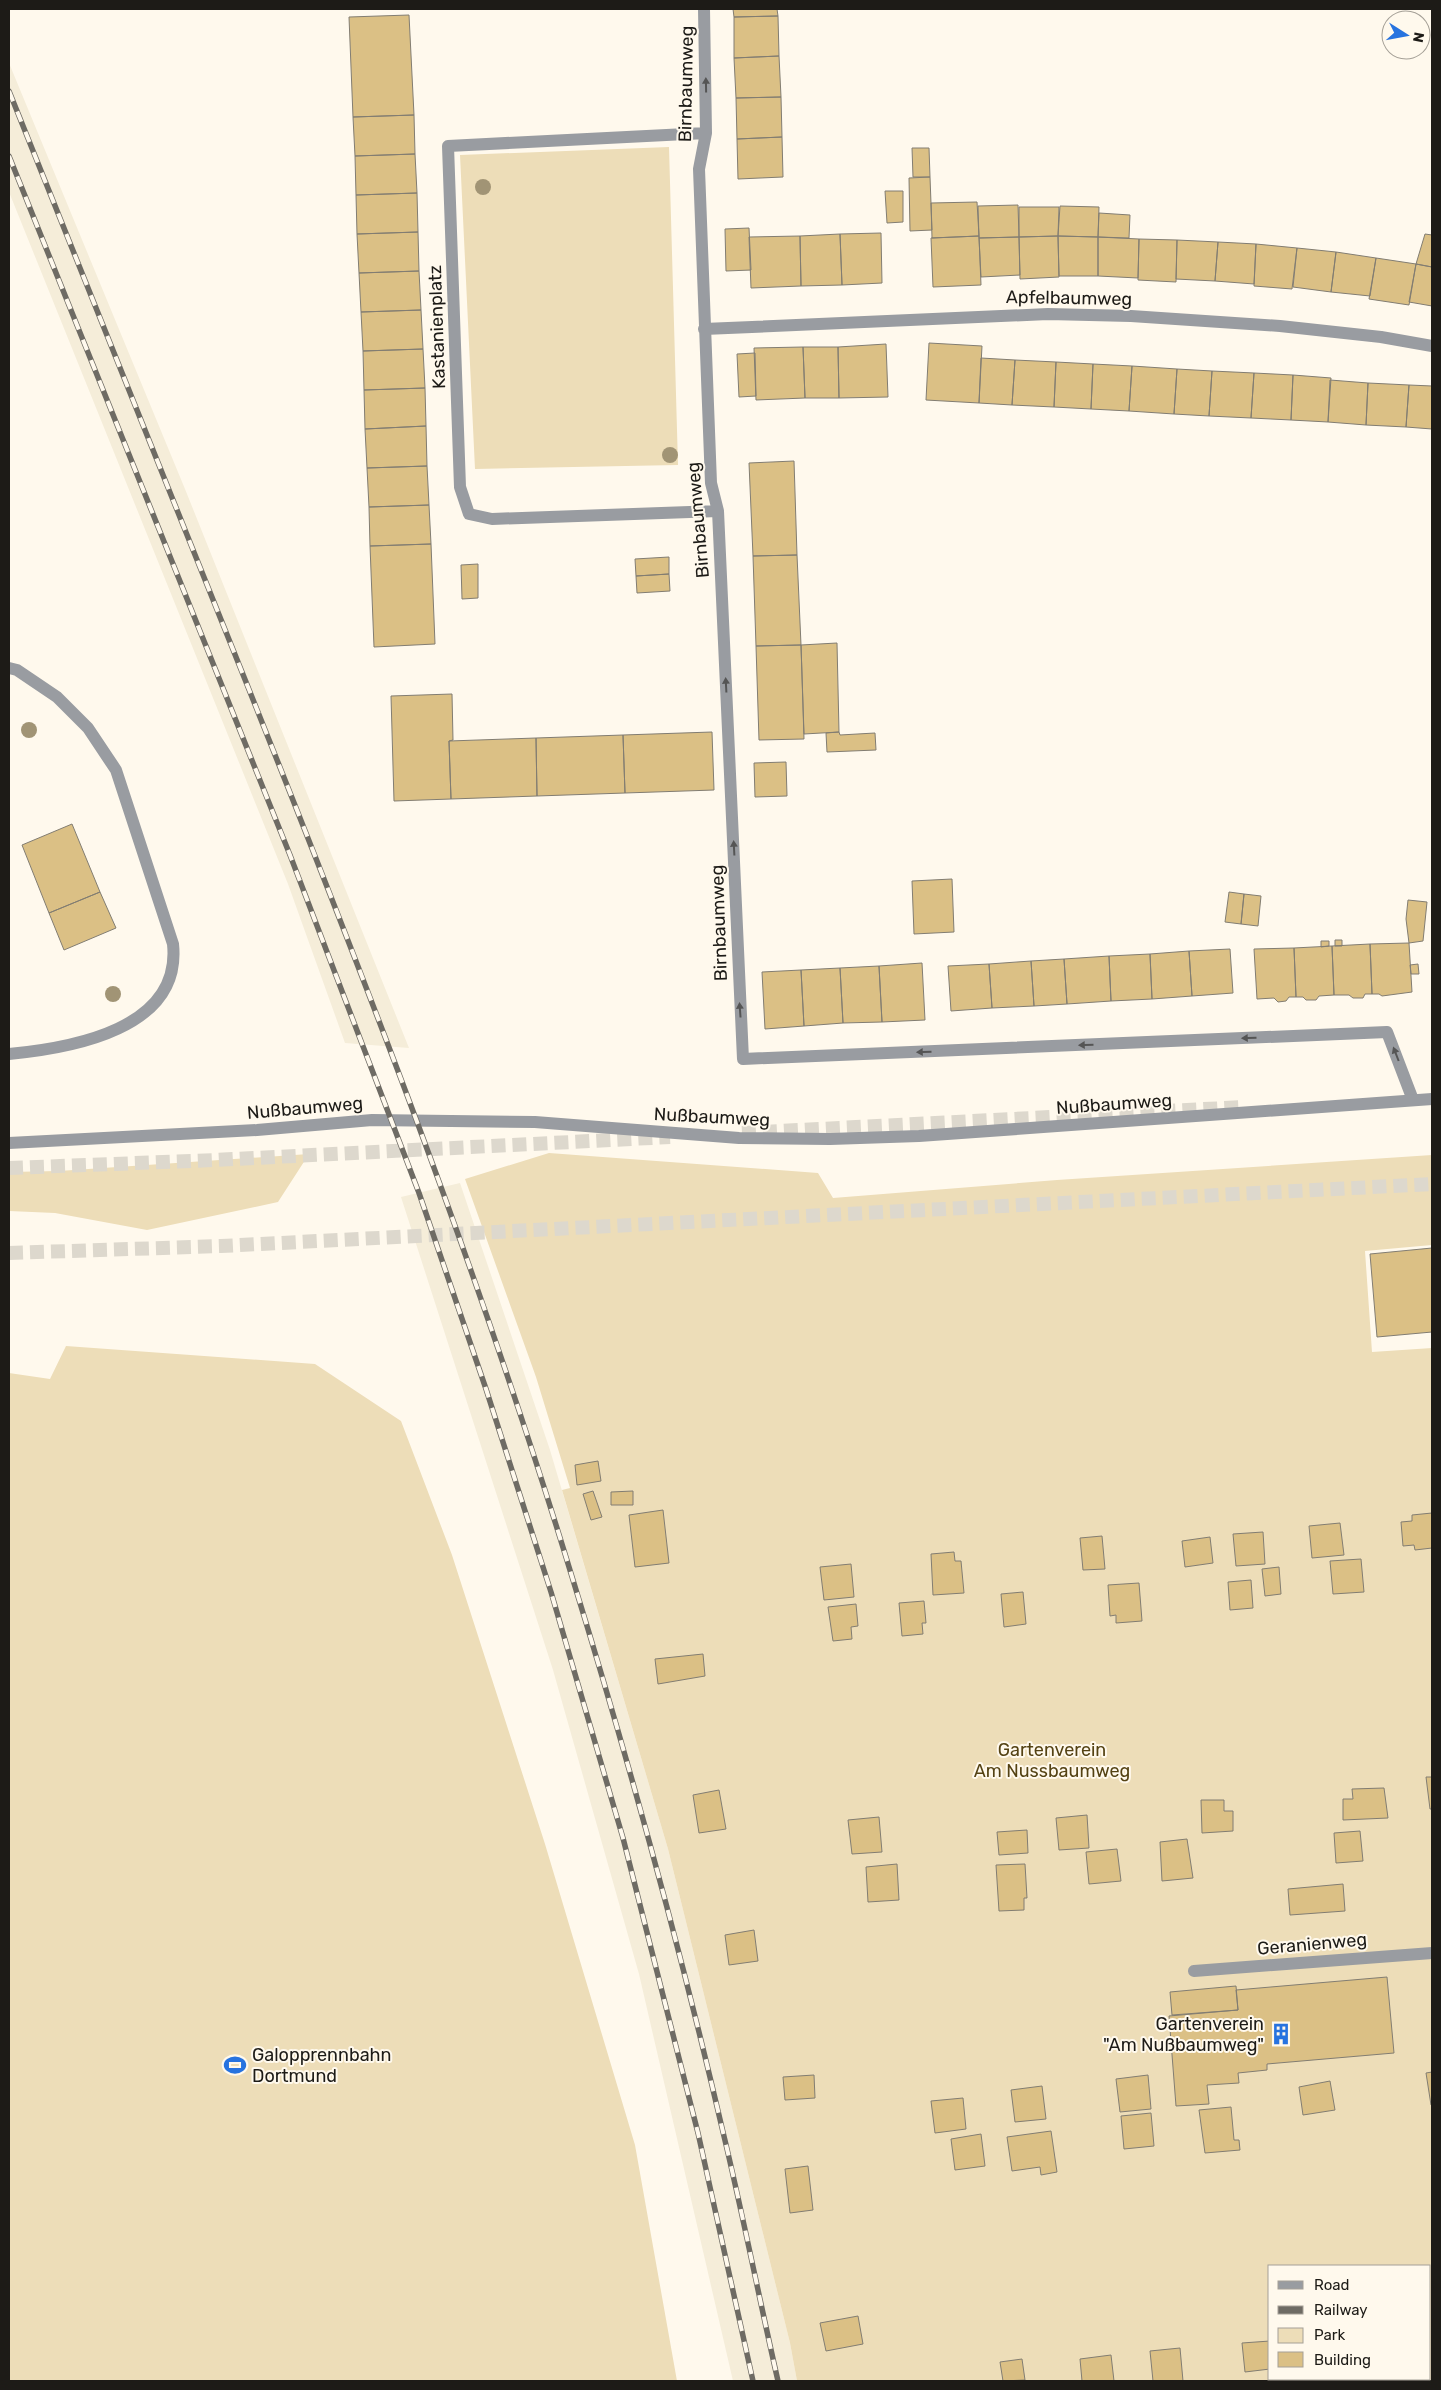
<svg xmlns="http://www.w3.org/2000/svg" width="1441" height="2390" font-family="Rubik,sans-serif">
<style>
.built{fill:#f5edd9}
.green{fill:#edddb8;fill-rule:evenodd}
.building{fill:#dbc085;stroke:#827d72}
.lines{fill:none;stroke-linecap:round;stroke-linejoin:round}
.trunk-tunnel{stroke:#ddd8cd;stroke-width:14;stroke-dasharray:14 7;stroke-linecap:butt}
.service{stroke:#999ca1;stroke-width:12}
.minor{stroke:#999ca1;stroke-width:12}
.tertiary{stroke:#999ca1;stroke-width:12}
.rail-casing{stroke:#6e6b64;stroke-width:5.5}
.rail{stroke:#fff9ed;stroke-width:4;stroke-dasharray:11;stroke-linecap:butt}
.tree{fill:#a19475}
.oneway{fill:#555}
.labels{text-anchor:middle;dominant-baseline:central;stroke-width:4;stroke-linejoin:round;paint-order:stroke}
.street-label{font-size:18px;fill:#1d1b17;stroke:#fff9ed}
.park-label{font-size:18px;fill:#544213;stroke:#fff9ed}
.poi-label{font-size:18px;fill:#1d1b17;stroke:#fff9ed;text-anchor:end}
</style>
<rect width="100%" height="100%" fill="#fff9ed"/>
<path class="built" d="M 9,63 L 185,489 L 409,1048 L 345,1043 L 288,884 L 9,192 Z
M 460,1183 L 550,1450 L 668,1849 L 790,2343 L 797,2381 L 733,2381 L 639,1974 L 553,1670 L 401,1197 Z"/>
<path class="green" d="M 669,147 L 678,465 L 475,469 L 460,155 Z
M 549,1153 L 818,1173 L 833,1198 L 1057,1180 L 1432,1155 L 1432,1245 L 1365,1251 L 1372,1352 L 1432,1348 L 1432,2381 L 797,2381 L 790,2343 L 668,1849 L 562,1490 L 570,1488 L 536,1377 L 465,1179 ZM 1270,2266 L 1430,2266 L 1430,2379 L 1270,2379 Z
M 309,1154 L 278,1202 L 147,1230 L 55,1213 L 9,1211 L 9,1172 L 59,1171 Z
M 66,1346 L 315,1364 L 401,1421 L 452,1555 L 545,1844 L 635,2145 L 677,2381 L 9,2381 L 9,1373 L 50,1379 Z"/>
<path class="building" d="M 733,9 L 777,9 L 778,16 L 734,17 Z
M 409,15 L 414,115 L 353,117 L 349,17 Z
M 778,16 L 779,56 L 734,58 L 734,17 Z
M 779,56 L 781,97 L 736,98 L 734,58 Z
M 781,97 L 782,137 L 737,139 L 736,98 Z
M 414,115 L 415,154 L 355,156 L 353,117 Z
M 782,137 L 783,177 L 738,179 L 737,139 Z
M 912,148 L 929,148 L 930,177 L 913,177 Z
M 415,154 L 417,193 L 356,195 L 355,156 Z
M 930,177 L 932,230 L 910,231 L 909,178 Z
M 885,191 L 903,191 L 903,222 L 887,223 Z
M 417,193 L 418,232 L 357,234 L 356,195 Z
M 977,202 L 979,236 L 932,238 L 931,203 Z
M 1018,205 L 1019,237 L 979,238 L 978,206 Z
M 1060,206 L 1099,207 L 1098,237 L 1058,236 Z
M 1019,207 L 1059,207 L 1058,236 L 1019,237 Z
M 1099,213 L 1130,215 L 1129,238 L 1098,237 Z
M 749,228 L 751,270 L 726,271 L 725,229 Z
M 418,232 L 419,271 L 359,273 L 357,234 Z
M 881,233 L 882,283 L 842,285 L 840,234 Z
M 840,234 L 842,285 L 801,286 L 800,236 Z
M 1425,234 L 1432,235 L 1432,267 L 1416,264 Z
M 800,236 L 801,286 L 751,288 L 749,237 Z
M 979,236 L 981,285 L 933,287 L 931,238 Z
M 1058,236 L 1059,277 L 1020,279 L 1019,237 Z
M 1058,236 L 1098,237 L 1098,276 L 1059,276 Z
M 1019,237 L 1020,275 L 981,277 L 979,238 Z
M 1098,237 L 1139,239 L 1138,278 L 1098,276 Z
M 1139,239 L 1177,240 L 1176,282 L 1138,280 Z
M 1177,240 L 1218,242 L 1215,281 L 1176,279 Z
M 1218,242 L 1256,244 L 1254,284 L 1215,281 Z
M 1256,244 L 1297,248 L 1292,289 L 1254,286 Z
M 1297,248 L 1336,252 L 1331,292 L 1293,287 Z
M 1336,252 L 1376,258 L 1370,296 L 1331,292 Z
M 1376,258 L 1416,264 L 1409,305 L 1369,299 Z
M 1416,264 L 1432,267 L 1432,306 L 1409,302 Z
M 419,271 L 421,310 L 361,312 L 359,273 Z
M 421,310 L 423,349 L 363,351 L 361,312 Z
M 929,343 L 982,346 L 979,403 L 926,400 Z
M 886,344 L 888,397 L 839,398 L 838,347 Z
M 803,347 L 838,347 L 839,398 L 805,398 Z
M 803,347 L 805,398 L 756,400 L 754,348 Z
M 423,349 L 425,388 L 364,390 L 363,351 Z
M 755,353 L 756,396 L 739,397 L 737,354 Z
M 981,358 L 1015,360 L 1012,405 L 979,403 Z
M 1015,360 L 1056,362 L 1054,407 L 1012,405 Z
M 1056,362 L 1093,364 L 1091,409 L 1054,407 Z
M 1093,364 L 1132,366 L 1129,411 L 1091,409 Z
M 1132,366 L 1177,369 L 1174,414 L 1129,411 Z
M 1177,369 L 1212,371 L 1209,416 L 1174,414 Z
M 1212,371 L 1254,373 L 1251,418 L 1209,416 Z
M 1254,373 L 1293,375 L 1291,420 L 1251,418 Z
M 1293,375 L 1331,378 L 1328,422 L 1291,420 Z
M 1330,380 L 1368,383 L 1366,425 L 1328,422 Z
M 1368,383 L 1409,385 L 1406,427 L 1366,425 Z
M 1409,385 L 1432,386 L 1432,429 L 1406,427 Z
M 425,388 L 426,426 L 365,429 L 364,390 Z
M 426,426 L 427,466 L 367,468 L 365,429 Z
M 794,461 L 797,555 L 753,556 L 749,463 Z
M 427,466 L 429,505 L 369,507 L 367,468 Z
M 429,505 L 431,544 L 370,546 L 369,507 Z
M 431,544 L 435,644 L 374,647 L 370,546 Z
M 797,555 L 801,645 L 756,646 L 753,556 Z
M 669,557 L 669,574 L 636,576 L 635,559 Z
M 478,564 L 478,598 L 462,599 L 461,565 Z
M 669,574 L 670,591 L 637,593 L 636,576 Z
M 837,643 L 839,732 L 804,734 L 801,645 Z
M 801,645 L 804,739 L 759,740 L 756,646 Z
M 452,694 L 453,740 L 449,741 L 451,799 L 394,801 L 391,696 Z
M 712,732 L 714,790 L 625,793 L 623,735 Z
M 839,732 L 840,735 L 875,733 L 876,750 L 827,752 L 826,733 Z
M 623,735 L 625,793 L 537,796 L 536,738 Z
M 536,738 L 537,796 L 451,799 L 449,741 Z
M 786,762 L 787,796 L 755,797 L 754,763 Z
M 72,824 L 100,892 L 49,913 L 22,845 Z
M 952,879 L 954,932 L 914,934 L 912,881 Z
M 100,892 L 116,928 L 64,950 L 49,913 Z
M 1229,892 L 1244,894 L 1241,924 L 1225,922 Z
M 1244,894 L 1261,896 L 1258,926 L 1241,924 Z
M 1408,900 L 1427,902 L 1423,941 L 1409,943 L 1406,919 Z
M 1335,940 L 1342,940 L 1342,946 L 1335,946 Z
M 1321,941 L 1329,941 L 1329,946 L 1321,947 Z
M 1409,943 L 1412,992 L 1382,996 L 1379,994 L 1372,994 L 1370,944 Z
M 1370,944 L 1372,994 L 1365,994 L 1363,998 L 1353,998 L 1349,995 L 1334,995 L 1332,946 Z
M 1332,946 L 1334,995 L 1319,996 L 1316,1000 L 1306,1000 L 1303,997 L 1296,997 L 1294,948 Z
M 1294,948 L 1296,997 L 1289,997 L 1286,1001 L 1278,1002 L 1274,998 L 1257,999 L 1254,949 Z
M 1230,949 L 1233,993 L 1192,996 L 1189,951 Z
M 1189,951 L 1192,996 L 1152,999 L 1150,954 Z
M 1150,954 L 1152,999 L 1111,1001 L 1109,956 Z
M 1109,956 L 1111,1001 L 1067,1004 L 1064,959 Z
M 1064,959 L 1067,1004 L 1034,1006 L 1031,961 Z
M 1031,961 L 1034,1006 L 992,1008 L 989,964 Z
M 922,963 L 925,1020 L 882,1022 L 879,966 Z
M 989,964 L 992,1008 L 951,1011 L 948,966 Z
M 1418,964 L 1419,974 L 1411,974 L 1410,965 Z
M 879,966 L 882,1022 L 843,1023 L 840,968 Z
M 840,968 L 843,1023 L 804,1026 L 801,970 Z
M 801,970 L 804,1026 L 765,1029 L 762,972 Z
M 1432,1248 L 1432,1332 L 1377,1337 L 1370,1254 Z
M 598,1461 L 601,1481 L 577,1485 L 575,1465 Z
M 593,1491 L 602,1517 L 591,1520 L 583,1494 Z
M 633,1491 L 633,1505 L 611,1505 L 611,1492 Z
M 663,1510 L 669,1563 L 635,1567 L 629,1515 Z
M 1432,1513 L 1432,1548 L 1415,1550 L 1414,1545 L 1403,1546 L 1401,1522 L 1412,1521 L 1412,1515 Z
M 1340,1523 L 1344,1555 L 1312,1558 L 1309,1526 Z
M 1263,1532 L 1265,1564 L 1236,1566 L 1233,1534 Z
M 1102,1536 L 1105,1569 L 1083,1570 L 1080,1538 Z
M 1210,1537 L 1213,1563 L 1185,1567 L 1182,1541 Z
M 954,1552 L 955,1561 L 961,1561 L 964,1593 L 933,1595 L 931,1554 Z
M 1361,1559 L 1364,1592 L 1333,1594 L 1330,1561 Z
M 851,1564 L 854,1597 L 824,1600 L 820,1567 Z
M 1279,1567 L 1281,1594 L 1265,1596 L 1262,1569 Z
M 1251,1580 L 1253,1608 L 1230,1610 L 1228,1582 Z
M 1139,1583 L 1142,1621 L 1116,1623 L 1116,1615 L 1110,1616 L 1108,1585 Z
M 1023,1592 L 1026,1624 L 1004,1627 L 1001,1594 Z
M 924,1601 L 926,1623 L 922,1623 L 923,1634 L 902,1636 L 899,1603 Z
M 856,1604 L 858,1626 L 851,1627 L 852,1639 L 833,1641 L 828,1607 Z
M 703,1654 L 705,1676 L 658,1684 L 655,1659 Z
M 1426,1777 L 1432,1777 L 1432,1809 L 1430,1809 Z
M 1384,1788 L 1388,1818 L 1343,1820 L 1343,1799 L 1353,1799 L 1352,1789 Z
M 719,1790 L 726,1829 L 699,1833 L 693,1795 Z
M 1201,1800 L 1224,1800 L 1224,1811 L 1233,1811 L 1233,1831 L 1202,1833 Z
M 1087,1815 L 1089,1848 L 1059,1850 L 1056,1818 Z
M 879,1817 L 882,1852 L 852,1854 L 848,1820 Z
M 1027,1830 L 1028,1853 L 999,1855 L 997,1832 Z
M 1360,1831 L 1363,1861 L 1336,1863 L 1334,1833 Z
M 1187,1839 L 1193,1878 L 1162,1881 L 1160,1842 Z
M 1117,1849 L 1121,1881 L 1089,1884 L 1086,1852 Z
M 897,1864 L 899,1900 L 868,1902 L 866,1867 Z
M 1025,1864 L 1027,1898 L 1024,1898 L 1024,1910 L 999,1911 L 996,1865 Z
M 1343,1884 L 1345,1911 L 1290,1915 L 1288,1889 Z
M 754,1930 L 758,1961 L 729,1965 L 725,1935 Z
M 1387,1977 L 1394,2053 L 1267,2064 L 1267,2070 L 1238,2073 L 1239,2083 L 1207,2085 L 1209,2104 L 1176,2106 L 1169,2016 L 1238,2010 L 1236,1990 Z
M 1236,1986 L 1238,2010 L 1172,2015 L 1170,1992 Z
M 1432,2072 L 1432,2105 L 1431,2105 L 1426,2073 Z
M 814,2075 L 815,2098 L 785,2100 L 783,2077 Z
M 1148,2075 L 1151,2109 L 1120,2112 L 1116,2079 Z
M 1330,2081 L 1335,2110 L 1303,2115 L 1299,2087 Z
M 1042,2086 L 1046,2119 L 1015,2122 L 1011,2090 Z
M 963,2098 L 966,2129 L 935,2133 L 931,2101 Z
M 1231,2107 L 1234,2140 L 1239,2140 L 1240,2150 L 1205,2153 L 1199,2110 Z
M 1151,2113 L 1154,2146 L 1124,2149 L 1121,2116 Z
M 1051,2131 L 1057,2172 L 1041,2175 L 1040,2167 L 1012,2171 L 1007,2137 Z
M 981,2134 L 985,2166 L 955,2170 L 951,2139 Z
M 808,2166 L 813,2210 L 790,2213 L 785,2169 Z
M 858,2316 L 863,2344 L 826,2351 L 820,2323 Z
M 1270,2341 L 1270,2369 L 1245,2372 L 1242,2343 Z
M 1180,2348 L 1183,2381 L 1153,2381 L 1150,2351 Z
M 1111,2355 L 1114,2381 L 1082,2381 L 1080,2359 Z
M 1022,2359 L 1025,2380 L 1003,2381 L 1000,2362 Z
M 1335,2379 L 1349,2379 L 1349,2381 L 1319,2381 Z
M 1357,2379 L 1391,2379 L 1392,2381 L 1358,2381 Z"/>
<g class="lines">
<path class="trunk-tunnel" d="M 742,1133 L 1244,1107
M 9,1168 L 215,1160 L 670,1137
M 9,1253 L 221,1246 L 1432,1184"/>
<path class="service" d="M 1194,1971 L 1432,1953"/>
<path class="minor" d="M 704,9 L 706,133 L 699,169 L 711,483 L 718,511 L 743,1059 L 1387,1032 L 1413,1100
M 706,133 L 448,146 L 460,487 L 469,514 L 492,519 L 718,511
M 704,329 L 1048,314 L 1131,316 L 1280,326 L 1381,337 L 1432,346
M 9,668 L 17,670 L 57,697 L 88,728 L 116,770 L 173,944 C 182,1029 72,1048 9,1054"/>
<path class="tertiary" d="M 9,1143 L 257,1130 L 372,1120 L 535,1122 L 739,1138 L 830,1139 L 919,1136 L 1432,1099"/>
<g class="rail-casing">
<path id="rail" d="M 9,91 C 86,283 163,475 240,667 C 360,967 479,1270 573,1580 C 629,1762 680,1947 723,2132 C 743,2215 759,2298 778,2381
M 9,156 L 290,855 L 419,1193 L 486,1389 L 551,1592 L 623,1838 L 698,2133 L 753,2381"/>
</g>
<use href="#rail" class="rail"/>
</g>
<g class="tree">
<circle cx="483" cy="187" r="8"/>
<circle cx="670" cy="455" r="8"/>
<circle cx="29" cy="730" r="8"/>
<circle cx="113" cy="994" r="8"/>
</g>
<defs><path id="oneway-solid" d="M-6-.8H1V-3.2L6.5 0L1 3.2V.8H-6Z" transform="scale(1.25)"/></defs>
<g class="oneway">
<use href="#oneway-solid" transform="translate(706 85) rotate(-91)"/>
<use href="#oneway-solid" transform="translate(726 685) rotate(-93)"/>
<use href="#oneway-solid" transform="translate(734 848) rotate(-93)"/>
<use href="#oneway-solid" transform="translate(740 1010) rotate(-94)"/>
<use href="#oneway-solid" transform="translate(1249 1038) rotate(178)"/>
<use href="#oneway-solid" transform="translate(1086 1045) rotate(178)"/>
<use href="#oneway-solid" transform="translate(924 1052) rotate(178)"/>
<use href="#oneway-solid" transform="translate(1396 1054) rotate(-111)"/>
</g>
<defs>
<g id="building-bare" transform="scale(1.725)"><path d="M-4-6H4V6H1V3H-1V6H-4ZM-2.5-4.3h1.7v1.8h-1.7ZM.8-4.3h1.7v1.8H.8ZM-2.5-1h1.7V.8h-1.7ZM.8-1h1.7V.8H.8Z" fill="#2773df" stroke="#fff9ed" stroke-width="2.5" paint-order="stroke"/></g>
<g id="stadium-bare" transform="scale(1.725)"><path d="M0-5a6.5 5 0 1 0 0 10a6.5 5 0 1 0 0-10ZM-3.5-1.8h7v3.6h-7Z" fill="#2773df" stroke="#fff9ed" stroke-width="2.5" paint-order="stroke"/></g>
</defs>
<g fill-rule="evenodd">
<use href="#building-bare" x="1281" y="2034"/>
<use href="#stadium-bare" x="235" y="2065"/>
</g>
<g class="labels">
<g class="street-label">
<text transform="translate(686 84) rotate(-89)">Birnbaumweg</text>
<text transform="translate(1069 298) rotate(1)">Apfelbaumweg</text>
<text transform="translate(437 327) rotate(-92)">Kastanienplatz</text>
<text transform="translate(698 520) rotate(-95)">Birnbaumweg</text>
<text transform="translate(719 923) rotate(-92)">Birnbaumweg</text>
<text transform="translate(1114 1104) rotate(-4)">Nußbaumweg</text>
<text transform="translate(305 1108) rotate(-5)">Nußbaumweg</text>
<text transform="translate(712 1117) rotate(3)">Nußbaumweg</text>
<text transform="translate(1312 1944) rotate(-5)">Geranienweg</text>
</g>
<g class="park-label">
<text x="1052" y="1750">Gartenverein<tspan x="1052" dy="21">Am Nussbaumweg</tspan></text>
</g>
<g class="poi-label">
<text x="1264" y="2024">Gartenverein<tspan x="1264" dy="21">"Am Nußbaumweg"</tspan></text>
<text x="252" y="2055" text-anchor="start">Galopprennbahn<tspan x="252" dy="21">Dortmund</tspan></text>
</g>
</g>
<rect width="1441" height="2390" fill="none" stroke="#1d1b17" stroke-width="20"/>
<rect x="1268" y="2265" width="162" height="115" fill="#fff9ed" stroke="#a5a097"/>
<rect x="1278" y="2281" width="25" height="8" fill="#999ca1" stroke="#a5a097"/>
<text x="1314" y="2290" font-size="15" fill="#1d1b17">Road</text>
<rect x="1278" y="2306" width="25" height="8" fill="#6e6b64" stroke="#a5a097"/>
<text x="1314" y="2315" font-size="15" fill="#1d1b17">Railway</text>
<rect x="1278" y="2328" width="25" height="15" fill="#edddb8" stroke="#a5a097"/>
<text x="1314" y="2340" font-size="15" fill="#1d1b17">Park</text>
<rect x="1278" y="2352" width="25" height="15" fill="#dbc085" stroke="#a5a097"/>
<text x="1314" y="2365" font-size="15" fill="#1d1b17">Building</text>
<g transform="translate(1406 35) rotate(101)"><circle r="24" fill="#fff9ed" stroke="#a5a097"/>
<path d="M0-4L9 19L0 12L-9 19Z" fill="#2773df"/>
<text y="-8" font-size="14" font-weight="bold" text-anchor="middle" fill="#1d1b17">N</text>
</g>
</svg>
